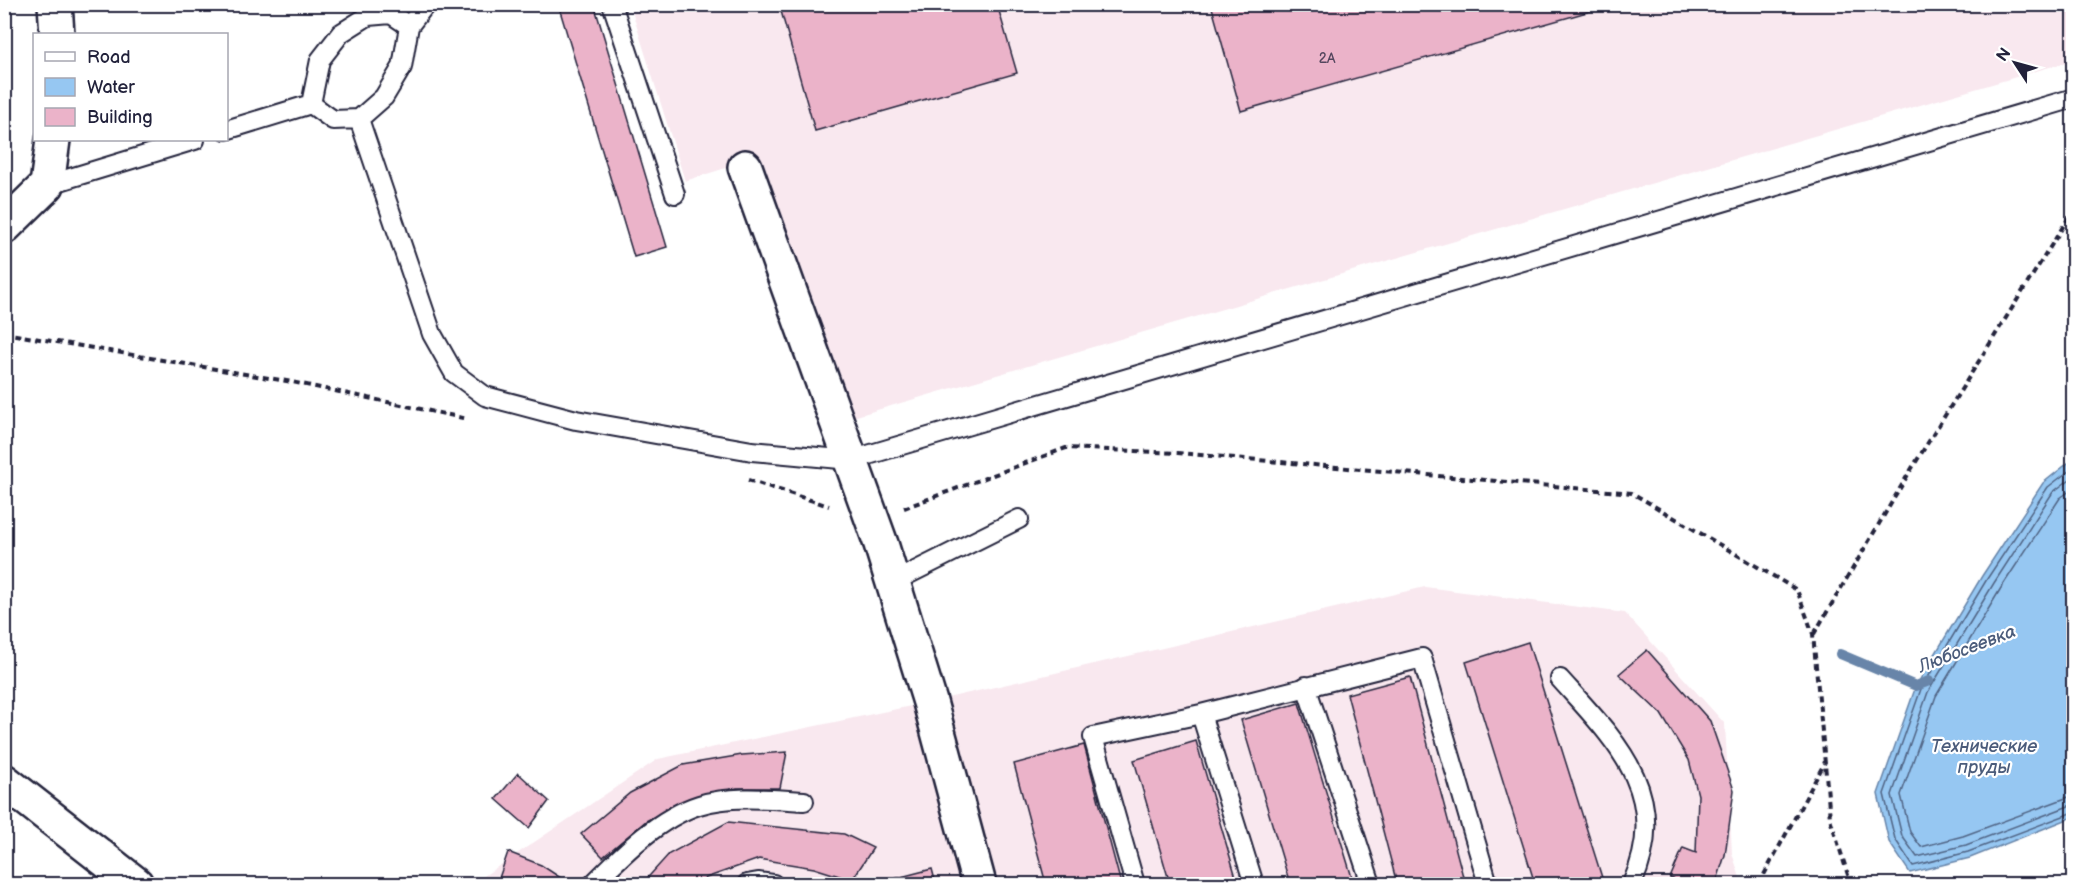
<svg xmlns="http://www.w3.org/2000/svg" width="2078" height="889" font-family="'Balsamiq Sans',sans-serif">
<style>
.built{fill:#f9e8ef}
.water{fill:#96c7f2;stroke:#6885a9;stroke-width:1.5}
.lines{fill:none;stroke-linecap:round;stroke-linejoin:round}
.shore{stroke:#506484;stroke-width:1.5}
.stream{stroke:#6885a9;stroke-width:10}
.building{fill:#ebb3c9;stroke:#22223b;stroke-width:1.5}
.service-casing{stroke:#22223b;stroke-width:22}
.minor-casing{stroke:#22223b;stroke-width:38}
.tertiary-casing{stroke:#22223b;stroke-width:38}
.path{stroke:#22223b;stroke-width:4;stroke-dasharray:6 4.5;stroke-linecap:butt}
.service{stroke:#fff;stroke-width:18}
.minor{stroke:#fff;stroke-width:33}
.tertiary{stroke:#fff;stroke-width:33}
.labels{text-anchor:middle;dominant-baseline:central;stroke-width:4.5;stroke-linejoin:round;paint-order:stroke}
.number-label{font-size:14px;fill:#54465e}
.water-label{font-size:18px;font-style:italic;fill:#4b5c7b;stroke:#fff}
</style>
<rect width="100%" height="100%" fill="#fff"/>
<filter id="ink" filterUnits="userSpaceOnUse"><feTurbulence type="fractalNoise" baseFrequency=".0167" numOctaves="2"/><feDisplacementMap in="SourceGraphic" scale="12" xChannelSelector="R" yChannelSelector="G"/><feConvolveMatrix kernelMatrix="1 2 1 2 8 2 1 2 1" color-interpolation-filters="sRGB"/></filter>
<g filter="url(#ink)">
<path class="built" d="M 2073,4 L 2074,60 L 853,417 L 760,157 L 685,181 L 630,5 Z
M 1425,587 L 1625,613 L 1725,724 L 1732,853 L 1742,884 L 472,884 L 658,759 L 930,702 Z"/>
<path class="water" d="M 2073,459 L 2073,817 L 1970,858 L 1910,873 L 1889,842 L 1878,794 L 1916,686 L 1982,576 L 2043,483 Z"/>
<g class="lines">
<path class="shore" d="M 2074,467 L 2048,487 L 1987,579 L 1921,689 L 1884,794 L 1895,839 L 1913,866 L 1968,852 L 2074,812
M 2074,476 L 2053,492 L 1994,583 L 1928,692 L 1892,795 L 1902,836 L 1917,857 L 1966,845 L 2074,804
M 2074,488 L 2060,498 L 2001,588 L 1936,696 L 1901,795 L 1910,832 L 1921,847 L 1963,836 L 2074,795"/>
<path class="stream" d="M 1840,654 L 1916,686 L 1929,681"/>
</g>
<path class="building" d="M 558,4 L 594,4 L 667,247 L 634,257 Z
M 779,4 L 997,4 L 1017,73 L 815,131 Z
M 1211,4 L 1615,4 L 1241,111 Z
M 1528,642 L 1604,884 L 1535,884 L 1466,662 Z
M 1647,650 L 1710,721 L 1734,790 L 1725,855 L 1716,884 L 1686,884 L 1670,878 L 1683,848 L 1696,853 L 1698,795 L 1689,760 L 1661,714 L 1619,674 Z
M 1410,677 L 1465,884 L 1397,884 L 1347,694 Z
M 1299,703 L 1354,884 L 1290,884 L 1241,720 Z
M 1196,741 L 1238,884 L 1170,884 L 1134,760 Z
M 1084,745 L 1121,884 L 1046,884 L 1014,764 Z
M 787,752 L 780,788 L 737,788 L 691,798 L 646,821 L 603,857 L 581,834 L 630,793 L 683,765 L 742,755 Z
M 518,773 L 549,801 L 529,828 L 496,799 Z
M 728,822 L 844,834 L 873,848 L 852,880 L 814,868 L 759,859 L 706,878 L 699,884 L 642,884 L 669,854 Z
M 508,852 L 541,865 L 570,884 L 497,884 Z
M 932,869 L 936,884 L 890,884 L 889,880 Z"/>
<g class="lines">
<g class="service-casing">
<path id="service" d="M 612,4 L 675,194
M 311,104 L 333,120 L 359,119 L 384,97 L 402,67 L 409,26 L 426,4
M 311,104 L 320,60 L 341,33 L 368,16 L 391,14 L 409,26
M 359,119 L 432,334 L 454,373 L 485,396 L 576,420 L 752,451 L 851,460 L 2074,98
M 226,130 L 311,104
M 47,185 L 195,140
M 893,582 L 1019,519
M 1560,679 C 1616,741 1672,794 1632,884
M 1306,686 L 1371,884
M 1201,714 L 1254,884
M 593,884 C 622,855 658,818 699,805 C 732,795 770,799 804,801
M 747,884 L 758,882 L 773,884
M 1135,884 L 1093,737 L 1201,714 L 1422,658 L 1488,884"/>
</g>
<g class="minor-casing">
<path id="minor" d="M 55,4 L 57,34
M 745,167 L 881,544 L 930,702 L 979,884
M 4,227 L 47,185 L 53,140"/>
</g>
<g class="tertiary-casing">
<path id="tertiary" d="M 4,781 L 136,884"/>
</g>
<path class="path" d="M 4,333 L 292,382 L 468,419
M 748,480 L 829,506
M 904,508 L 1066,448 L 1178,453 L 1632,493 L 1797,590 L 1813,634 L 1830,818 L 1848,875 L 1860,884
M 1814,634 L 1909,473 L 2074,209
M 1759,884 L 1825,762"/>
<use href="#service" class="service"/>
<use href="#minor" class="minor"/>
<use href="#tertiary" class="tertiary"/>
</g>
</g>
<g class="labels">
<g class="number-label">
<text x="1327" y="58">2А</text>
</g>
<g class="water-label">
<text transform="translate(1967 649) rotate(-21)">Любосеевка</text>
<text x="1984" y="746">Технические<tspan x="1984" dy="21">пруды</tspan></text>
</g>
</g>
<rect width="2078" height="889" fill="none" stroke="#fff" stroke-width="24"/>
<rect x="12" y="12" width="2054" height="865" fill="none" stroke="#22223b" stroke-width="2" filter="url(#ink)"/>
<rect x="33" y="33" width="195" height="108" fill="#ffffff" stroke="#a7a7b1" stroke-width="1.5"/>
<rect x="45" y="52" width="30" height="9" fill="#ffffff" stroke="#a7a7b1" stroke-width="1.5"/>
<text x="87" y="63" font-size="18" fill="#22223b">Road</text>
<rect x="45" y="78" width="30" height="18" fill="#96c7f2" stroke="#a7a7b1" stroke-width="1.5"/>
<text x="87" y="93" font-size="18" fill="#22223b">Water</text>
<rect x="45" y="108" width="30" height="18" fill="#ebb3c9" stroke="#a7a7b1" stroke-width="1.5"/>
<text x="87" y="123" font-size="18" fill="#22223b">Building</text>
<g transform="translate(2015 63) rotate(306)" stroke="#ffffff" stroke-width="4.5" paint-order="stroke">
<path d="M0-4.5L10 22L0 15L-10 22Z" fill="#22223b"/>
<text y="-9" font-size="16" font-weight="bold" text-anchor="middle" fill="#22223b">N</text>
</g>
</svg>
